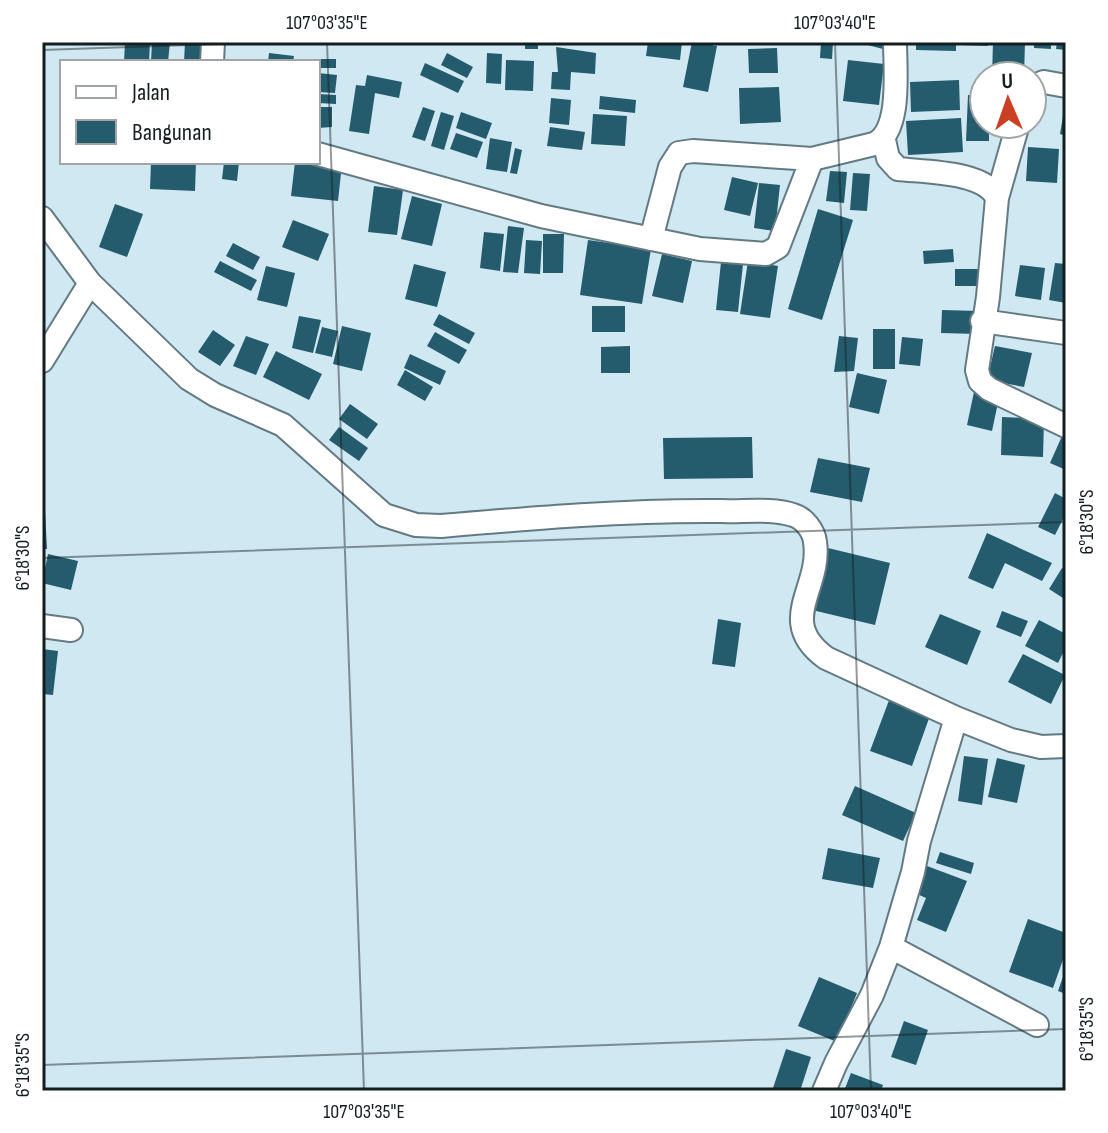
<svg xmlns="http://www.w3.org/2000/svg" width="1108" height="1133" font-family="'Sofia Sans Condensed',sans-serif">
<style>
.building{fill:#245b6d}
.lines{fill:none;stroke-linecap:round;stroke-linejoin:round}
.minor-casing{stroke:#647a83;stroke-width:26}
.minor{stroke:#fff;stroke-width:22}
.ticks{fill:none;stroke:#141d20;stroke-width:2;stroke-opacity:0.45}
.neatline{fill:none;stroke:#141d20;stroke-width:3}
.ticks-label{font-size:20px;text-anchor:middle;fill:#141d20}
</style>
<rect width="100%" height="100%" fill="#d0e8f2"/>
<path class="building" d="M 125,42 L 150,42 L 149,62 L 124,62 Z
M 152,42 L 170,42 L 168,62 L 151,62 Z
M 185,42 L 205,42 L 204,62 L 184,62 Z
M 525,42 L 538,42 L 538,49 L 525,49 Z
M 648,42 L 682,42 L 680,60 L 646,56 Z
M 692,42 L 717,46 L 708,92 L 683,87 Z
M 821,42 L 833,42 L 832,59 L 820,58 Z
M 856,42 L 885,42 L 883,49 Z
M 916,42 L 956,42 L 956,51 L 916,50 Z
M 962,42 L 988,42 L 988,46 L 962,45 Z
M 993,42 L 1025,42 L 1024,76 L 992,76 Z
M 1034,42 L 1051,42 L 1051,49 L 1034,48 Z
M 1057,42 L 1066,42 L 1066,50 L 1056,49 Z
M 556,47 L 596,53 L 595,74 L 571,72 L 570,90 L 551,89 L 552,72 L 558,72 Z
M 777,48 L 778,73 L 749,73 L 748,49 Z
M 269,53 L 294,56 L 293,62 L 268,62 Z
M 447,53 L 473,67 L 467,78 L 441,65 Z
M 487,53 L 502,54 L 501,84 L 486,83 Z
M 308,59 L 336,59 L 336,68 L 318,68 L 318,62 L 308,62 Z
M 506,60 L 534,61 L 533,91 L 505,90 Z
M 848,60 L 884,64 L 879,105 L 843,101 Z
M 425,63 L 464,81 L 458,93 L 420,75 Z
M 318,73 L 337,75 L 335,93 L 318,92 Z
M 367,75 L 402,82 L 399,98 L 375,93 L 369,134 L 349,131 L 356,85 L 365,86 Z
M 959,80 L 960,110 L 911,112 L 910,82 Z
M 779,87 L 781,122 L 740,124 L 739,88 Z
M 318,94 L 336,95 L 336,104 L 318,103 Z
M 968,95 L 984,96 L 984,124 L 989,124 L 989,141 L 966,141 Z
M 600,96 L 636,100 L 635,113 L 599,109 Z
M 551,98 L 571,100 L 569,125 L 549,123 Z
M 318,107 L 332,107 L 332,127 L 318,128 Z
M 423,107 L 435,111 L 425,141 L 412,137 Z
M 441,112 L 454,116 L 444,150 L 431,146 Z
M 461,112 L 492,123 L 486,139 L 456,128 Z
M 593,114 L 627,116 L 625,146 L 591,144 Z
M 1063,116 L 1066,117 L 1066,136 L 1060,134 Z
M 961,118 L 963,152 L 908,155 L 906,121 Z
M 550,127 L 585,132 L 582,150 L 547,146 Z
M 456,133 L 483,142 L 477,158 L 450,149 Z
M 490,138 L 512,142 L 507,172 L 486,169 Z
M 1028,147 L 1059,149 L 1057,183 L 1026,181 Z
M 515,148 L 522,150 L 517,174 L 510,173 Z
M 151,162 L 196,162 L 195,191 L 150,189 Z
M 224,162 L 239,162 L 237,181 L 222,179 Z
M 295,162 L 342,164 L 338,201 L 291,196 Z
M 830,171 L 847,172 L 844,203 L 826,201 Z
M 853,173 L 870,174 L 867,211 L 850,210 Z
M 732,177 L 758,183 L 750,216 L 724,210 Z
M 759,183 L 780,185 L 775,231 L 754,228 Z
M 374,186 L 403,190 L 397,235 L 368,232 Z
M 412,196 L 442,204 L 432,246 L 401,239 Z
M 115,204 L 143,214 L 127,257 L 99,247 Z
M 818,209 L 853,220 L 822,320 L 788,309 Z
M 293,220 L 329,234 L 318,261 L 282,247 Z
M 508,226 L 524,228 L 518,273 L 503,272 Z
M 484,232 L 504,234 L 500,271 L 480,268 Z
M 543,234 L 564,234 L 563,273 L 543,273 Z
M 526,240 L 542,241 L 540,274 L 524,273 Z
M 588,240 L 651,249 L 642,304 L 580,295 Z
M 233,243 L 260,257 L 253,270 L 226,256 Z
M 953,249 L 954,262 L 924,264 L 923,251 Z
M 662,254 L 692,261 L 683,303 L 652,296 Z
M 220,261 L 257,280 L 251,291 L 214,272 Z
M 748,261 L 778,266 L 770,318 L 740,314 Z
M 721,262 L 743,264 L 738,312 L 716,310 Z
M 1055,263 L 1066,264 L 1066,303 L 1049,300 Z
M 414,264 L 446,272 L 437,307 L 405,299 Z
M 1020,265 L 1045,268 L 1041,300 L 1015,296 Z
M 266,266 L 295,273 L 287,307 L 257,300 Z
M 955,269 L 987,269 L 987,286 L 955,286 Z
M 592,306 L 625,306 L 625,332 L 592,332 Z
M 942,310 L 979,311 L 978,334 L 941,333 Z
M 439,314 L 475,333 L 469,344 L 433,325 Z
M 299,316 L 321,320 L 313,353 L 292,348 Z
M 342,326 L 371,333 L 362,371 L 333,364 Z
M 322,327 L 338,331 L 332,357 L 315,353 Z
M 873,329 L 895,329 L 895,369 L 873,369 Z
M 213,330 L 235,345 L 220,366 L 198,352 Z
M 435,332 L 467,350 L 459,364 L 427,346 Z
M 246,336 L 269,344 L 256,375 L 233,366 Z
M 839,336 L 858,338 L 854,371 L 834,372 Z
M 902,337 L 923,339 L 920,366 L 899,364 Z
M 630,346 L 630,373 L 601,373 L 601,347 Z
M 995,346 L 1032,353 L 1024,387 L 987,380 Z
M 276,351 L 322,374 L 309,400 L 263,377 Z
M 410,354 L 446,371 L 440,385 L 404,368 Z
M 405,370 L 433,387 L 425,401 L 397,385 Z
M 857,373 L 887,380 L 879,414 L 849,407 Z
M 974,392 L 999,398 L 992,431 L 967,425 Z
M 350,404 L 378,424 L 367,439 L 339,419 Z
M 1002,417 L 1044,419 L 1043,457 L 1001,455 Z
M 339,427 L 368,448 L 359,461 L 329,440 Z
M 1062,436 L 1066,438 L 1066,470 L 1050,463 Z
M 752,437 L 753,478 L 664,479 L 663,438 Z
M 818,458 L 870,468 L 862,502 L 810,492 Z
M 1055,493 L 1066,499 L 1066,513 L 1055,535 L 1038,527 Z
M 45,511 L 47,549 L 42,549 L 42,512 Z
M 987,533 L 1052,563 L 1042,581 L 1005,563 L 993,589 L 968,578 Z
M 828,548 L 890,563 L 875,625 L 812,610 Z
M 48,554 L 78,561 L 71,590 L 42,583 Z
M 1062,568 L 1066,570 L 1066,600 L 1049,589 Z
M 1002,611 L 1028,621 L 1021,637 L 996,627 Z
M 940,614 L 981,631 L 967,665 L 925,647 Z
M 718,619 L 741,623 L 735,667 L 712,664 Z
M 1039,620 L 1066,634 L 1066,647 L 1058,663 L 1025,646 Z
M 42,649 L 58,651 L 53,695 L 42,694 Z
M 1023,654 L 1065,675 L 1051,704 L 1008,682 Z
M 891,695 L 932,710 L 912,766 L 870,751 Z
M 964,756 L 988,759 L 982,805 L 958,801 Z
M 997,758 L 1025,765 L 1017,803 L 988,797 Z
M 855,786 L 916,813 L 903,841 L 842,815 Z
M 828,848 L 880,858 L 873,888 L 822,879 Z
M 940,852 L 974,863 L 971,874 L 936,863 Z
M 927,866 L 967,881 L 946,932 L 917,920 L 926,898 L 917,894 Z
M 1028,919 L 1066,933 L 1066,951 L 1053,988 L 1009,972 Z
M 1066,968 L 1066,994 L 1058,991 Z
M 819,977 L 857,993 L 837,1042 L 798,1026 Z
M 904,1021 L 928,1030 L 916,1065 L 891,1057 Z
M 786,1049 L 811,1057 L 800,1091 L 772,1091 Z
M 851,1073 L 883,1085 L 881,1091 L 844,1091 Z"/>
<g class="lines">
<g class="minor-casing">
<path id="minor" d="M 212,62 L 213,42
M 1032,87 L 1044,82 L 1066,86
M 884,140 L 888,158 L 898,169 C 924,172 985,171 997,198 L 988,297 L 977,370 L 980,381 L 989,389 L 1066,426
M 318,154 L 541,216 L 700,249 L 766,254 L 778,247 L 812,159 L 874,144 C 902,132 895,69 895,42
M 997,198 L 1018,124
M 42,218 L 90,283 L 189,379 L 215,395 L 283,425 L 384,515 L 416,525 L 441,526 C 534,518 628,510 721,511 C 743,512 772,508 793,515 C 804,518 814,531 815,542 C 822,588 775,621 826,658 L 956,718 L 1011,740 L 1041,747 L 1066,746
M 651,239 L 670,167 L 679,153 L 693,151 L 812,159
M 982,321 L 1066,333
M 42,361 L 90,283
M 42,626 L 71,630
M 891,947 L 1037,1025
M 824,1091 L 836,1063 L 872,995 L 891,947 L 913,872 L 919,841 L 956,718"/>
</g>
<use href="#minor" class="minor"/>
</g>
<path class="ticks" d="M 327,42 L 364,1091M 835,42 L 871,1091M 42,50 L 280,42M 42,558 L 1066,522M 42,1065 L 1066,1029"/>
<rect width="1108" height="1133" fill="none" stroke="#ffffff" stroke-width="88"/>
<rect x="60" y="60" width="260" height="104" fill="#ffffff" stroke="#a1a5a6" stroke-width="2"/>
<rect x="76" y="86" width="40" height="12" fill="#ffffff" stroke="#a1a5a6" stroke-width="2"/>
<text x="132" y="100" font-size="24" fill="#141d20">Jalan</text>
<rect x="76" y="120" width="40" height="24" fill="#245b6d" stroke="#a1a5a6" stroke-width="2"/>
<text x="132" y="140" font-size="24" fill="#141d20">Bangunan</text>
<g transform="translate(1008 100) rotate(358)"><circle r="38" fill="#ffffff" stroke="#a1a5a6" stroke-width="2"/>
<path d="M0-6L14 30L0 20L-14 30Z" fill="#cb4023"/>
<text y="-12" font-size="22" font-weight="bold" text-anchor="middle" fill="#141d20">U</text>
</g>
<rect x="44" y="44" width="1020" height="1045" class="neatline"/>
<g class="ticks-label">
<text x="327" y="29">107°03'35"E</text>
<text x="835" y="29">107°03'40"E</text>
<text transform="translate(1086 522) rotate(-90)" y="7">6°18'30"S</text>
<text transform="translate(22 558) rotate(-90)" y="7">6°18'30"S</text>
<text transform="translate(1086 1029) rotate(-90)" y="7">6°18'35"S</text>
<text transform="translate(22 1065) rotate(-90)" y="7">6°18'35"S</text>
<text x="364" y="1118">107°03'35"E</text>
<text x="871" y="1118">107°03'40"E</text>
</g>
</svg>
